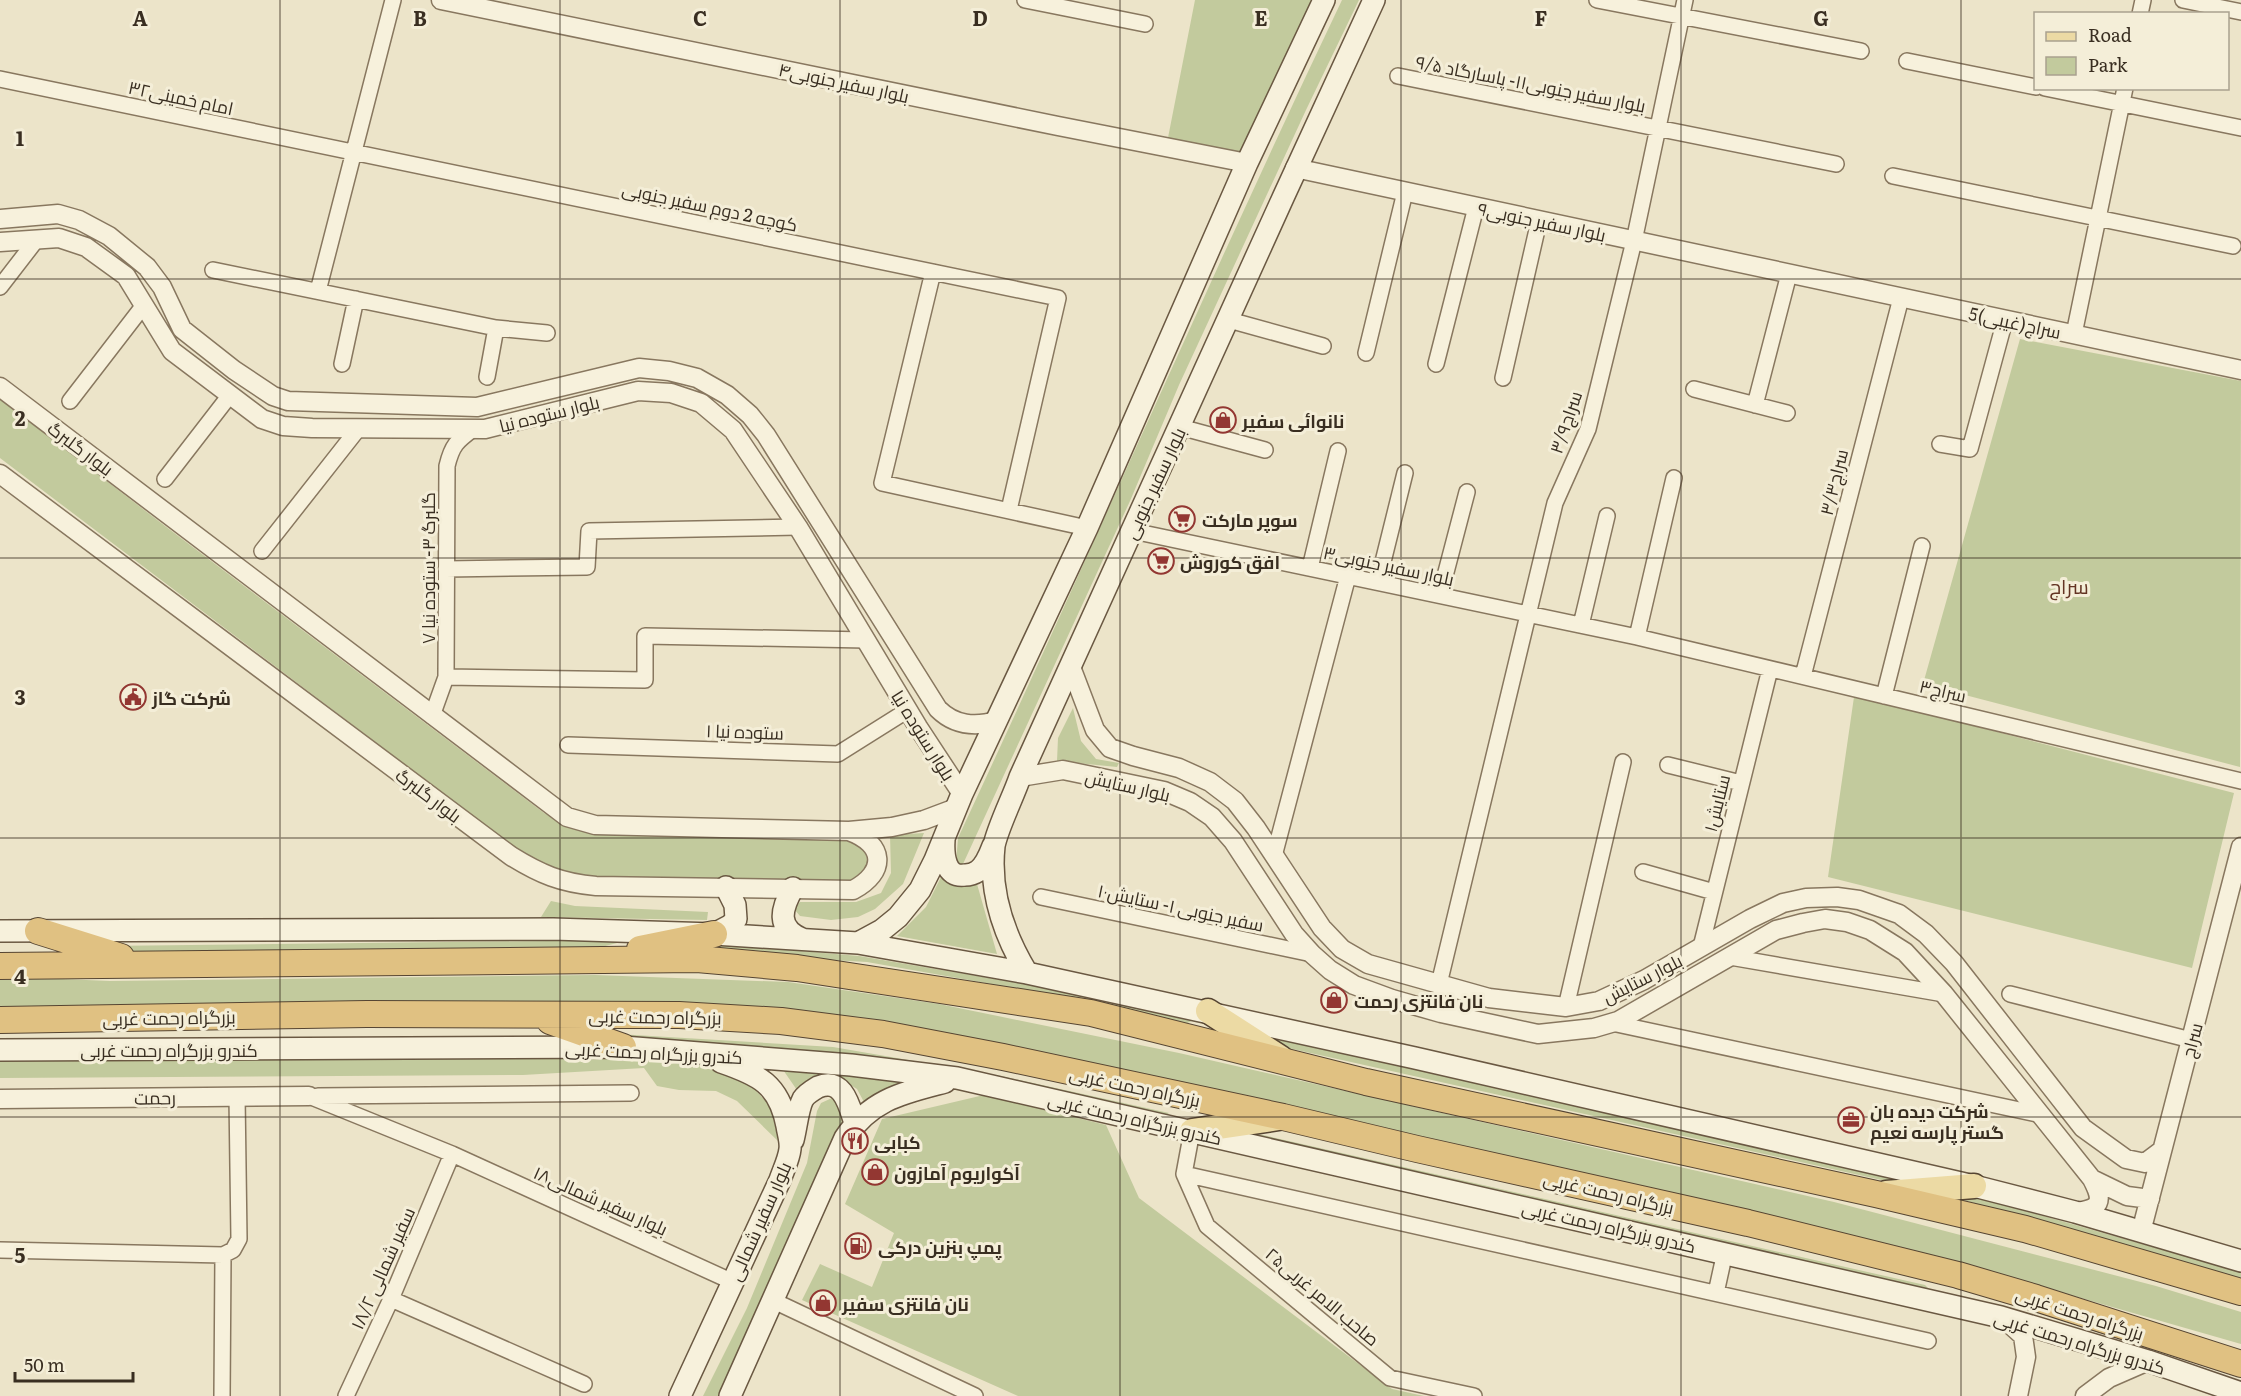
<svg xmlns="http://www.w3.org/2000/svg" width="2241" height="1396" font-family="Literata,Cairo,serif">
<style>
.green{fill:#c2ca9d}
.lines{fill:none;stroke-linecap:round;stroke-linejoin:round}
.minor-casing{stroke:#88775f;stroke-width:18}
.tertiary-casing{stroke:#88775f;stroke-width:21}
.secondary-casing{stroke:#6a5842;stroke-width:24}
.primary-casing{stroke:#564532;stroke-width:27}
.trunk-casing{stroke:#564532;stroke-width:28}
.minor{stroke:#f7f1dc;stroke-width:15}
.tertiary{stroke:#f7f1dc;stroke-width:18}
.secondary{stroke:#f7f1dc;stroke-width:21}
.primary{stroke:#ecdaa4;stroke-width:24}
.trunk{stroke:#e0c182;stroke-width:26}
.grid{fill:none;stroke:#392e21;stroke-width:1.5;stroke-opacity:0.55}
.labels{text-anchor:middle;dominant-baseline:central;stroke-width:6;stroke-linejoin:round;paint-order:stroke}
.street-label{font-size:18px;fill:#392e21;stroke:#f4eed8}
.poi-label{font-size:18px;font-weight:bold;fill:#392e21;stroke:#f4eed8;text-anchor:start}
.neighbourhood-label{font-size:20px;fill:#633423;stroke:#f4eed8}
.grid-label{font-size:20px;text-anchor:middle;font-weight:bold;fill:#392e21;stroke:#f4eed8;stroke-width:6;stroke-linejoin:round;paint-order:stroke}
</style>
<rect width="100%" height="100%" fill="#ece4c9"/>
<path class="green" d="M 1195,0 L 1315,0 L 1247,163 L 1165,153 Z
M 1342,0 L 1359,0 L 1306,110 L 1179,385 L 1130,501 L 963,864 L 956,863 L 958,838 C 1088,559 1210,277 1342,0 Z
M 2020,339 L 2241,381 L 2240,767 L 1923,684 Z
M 0,399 L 165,526 L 544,813 L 573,826 L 847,838 C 870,848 874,865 855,882 C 795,884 736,879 676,878 C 641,877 602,884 567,875 C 536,868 510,843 485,825 L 0,458 Z
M 1854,697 L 1916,711 L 2234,793 L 2192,968 L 1828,877 Z
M 1073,708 L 1081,741 L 1096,759 L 1119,763 L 1117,767 L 1057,761 L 1058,738 Z
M 924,833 L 903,884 L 875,909 L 858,917 L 831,920 L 800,916 L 794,909 L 800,902 L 856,902 L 881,893 L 891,873 L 890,835 Z
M 943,873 L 975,877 L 997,954 L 897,936 L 926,907 Z
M 551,901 L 575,906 L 708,912 L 707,920 L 541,917 Z
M 629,940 L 601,947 L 129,952 L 104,946 Z
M 718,944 L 859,956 L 1082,994 L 1196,1019 L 1183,1025 L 1030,991 L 867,962 L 670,951 Z
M 595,975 L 788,982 L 939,1004 L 1179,1053 L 1834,1202 L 2156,1286 L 2241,1312 L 2241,1344 L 2004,1276 L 1095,1064 L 927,1030 L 0,1007 L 0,980 L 38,978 L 110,981 Z
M 1255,1033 L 1909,1179 L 1895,1183 L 1270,1044 Z
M 618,1034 L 833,1047 L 1001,1076 L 1169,1113 L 1162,1118 L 626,1040 Z
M 416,1052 L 685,1059 L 751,1085 L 771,1107 L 778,1141 L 737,1101 L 716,1091 L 679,1090 L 657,1086 L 644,1068 L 523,1075 L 0,1078 L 0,1056 Z
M 779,1064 L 904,1080 L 864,1102 L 857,1089 L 844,1081 L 799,1093 Z
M 984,1095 L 1106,1125 L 1139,1198 L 1392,1389 L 1424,1396 L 1018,1396 L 802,1300 L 820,1264 L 872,1287 L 894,1233 L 845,1204 L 882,1119 Z
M 832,1098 L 841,1101 L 846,1112 L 840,1130 L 830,1143 L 824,1162 L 722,1396 L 703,1396 L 747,1308 L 807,1163 L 817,1111 L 821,1103 Z
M 1245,1131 L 1925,1285 L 1931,1291 L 1227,1133 Z
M 1969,1195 L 2241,1272 L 2241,1281 L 1957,1198 Z"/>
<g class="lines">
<g class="minor-casing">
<path id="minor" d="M 1025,0 L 1145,24
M 1597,0 L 1861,51
M 2183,0 L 2241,12
M 2140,14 L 2143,0
M 1907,61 L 2036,87
M 1398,76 L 1836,164
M 0,79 L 1058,298 L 1009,510
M 2045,88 L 2241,128
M 1893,176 L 2233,246
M 213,270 L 496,328 L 487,377
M 933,272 L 882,483 L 1087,528
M 0,287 L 37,239
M 318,291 L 393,0
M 1229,320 L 1323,346
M 496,328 L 547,333
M 2074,334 L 2125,88
M 1366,353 L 1405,192
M 342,364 L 356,299
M 1436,364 L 1476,207
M 1503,378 L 1539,221
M 1694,389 L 1787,413
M 70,401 L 144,305
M 1755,405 L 1789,274
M 1180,427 L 1265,450
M 1940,444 L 1970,449 L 2005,320
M 165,479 L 230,395
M 1133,531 L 1637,637 L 2241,781
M 262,551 L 358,429
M 1310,568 L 1338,451
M 446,569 L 587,567 L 589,531 L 798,527
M 1378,582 L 1405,473
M 1440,595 L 1467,492
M 1581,625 L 1607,516
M 1637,637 L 1674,478
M 1803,676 L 1901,298
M 446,677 L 645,680 L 645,636 L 867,640
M 1884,696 L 1922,546
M 432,716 L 446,677 L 447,466 C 452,445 457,441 473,429
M 568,745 L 838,754 L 908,710
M 1668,765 L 1741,783
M 1274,856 L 1348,576
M 1643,872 L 1714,892
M 1041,897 L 1312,954
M 1701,947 L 1770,669
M 1730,957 L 1944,994
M 1439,984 L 1555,503 L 1588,429 L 1634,241 L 1685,0
M 2010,994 L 2191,1040
M 1566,1007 L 1623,762
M 1612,1023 L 2042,1115
M 309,1096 L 452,1154 L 733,1282
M 318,1096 L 631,1093
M 1184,1174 L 1928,1341
M 1184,1174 L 1207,1226 L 1390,1378 L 1474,1396
M 1184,1174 L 1192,1131
M 0,1250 L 223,1255 L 233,1250 L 239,1239 L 237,1096
M 1716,1293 L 1725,1252
M 391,1299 L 584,1384
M 774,1301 L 975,1396
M 222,1396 L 223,1255
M 346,1396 L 391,1299 L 452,1154"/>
</g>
<g class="tertiary-casing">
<path id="tertiary" d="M 441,0 L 1058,126 L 1247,163
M 1295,168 L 2241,370
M 0,219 L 58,214 L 79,220 L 109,236 L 147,267 L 162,287 L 182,329 L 234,370 L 273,396 L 288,401 L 477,407 L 639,368 L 669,371 L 697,378 L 727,395 L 750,415 L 766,435 L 938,709 C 955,726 975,727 997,721
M 0,242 L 59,238 L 86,247 L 126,276 L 172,351 L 262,419 L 283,426 L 312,428 L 485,429 L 638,391 L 671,393 L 701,403 L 733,430 L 798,527 L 918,727 L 962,794
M 0,387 L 567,817 L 595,825 L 849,831 L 892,827 L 924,820 L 956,808
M 0,474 L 511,856 C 540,874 561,883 596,886 L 853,890 C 887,872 885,844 849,831
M 1071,667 L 1095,730 L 1110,748 L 1133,756 L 1179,768 L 1210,782 L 1235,801 L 1256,828 L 1322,928 L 1342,949 L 1368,964 L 1489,998 L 1566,1007 L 1599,1001 L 1644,980 L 1750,919 L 1783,903 L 1806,898 L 1837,897 L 1859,900 L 1899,914 L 1926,934 L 1954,963 L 2083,1128 L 2126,1159 L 2145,1163 L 2161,1151
M 1020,777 L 1063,770 L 1164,791 L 1190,802 L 1212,817 L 1233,841 L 1294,934 L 1312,954 L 1330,970 L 1354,985 L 1392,999 L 1441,1013 L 1538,1034 L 1594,1028 L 1618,1021 L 1776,930 L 1803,923 L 1825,919 L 1847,922 L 1870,930 L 1905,952 L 1944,994 L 2092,1179 L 2127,1196 L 2150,1199
M 0,1099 L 309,1096
M 2075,1212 C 2101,1209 2104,1202 2092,1179
M 2141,1232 L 2241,847
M 2003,1318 L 2023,1336 L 2026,1357 L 2018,1396
M 2085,1396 L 2109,1378 L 2148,1361"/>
</g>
<g class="secondary-casing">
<path id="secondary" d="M 944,840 C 943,855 945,878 965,875 C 969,875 975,873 978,871 C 986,865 990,854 993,846
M 793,888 C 781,909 776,928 802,939
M 0,931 L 553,929 L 714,934 L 858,943 L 1027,973 L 1415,1058 L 1974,1186 L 2075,1212 L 2241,1261
M 714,934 L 731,925 L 736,919 L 735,905 L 726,887
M 858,943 L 882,930 L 898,917 L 920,890 L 935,860 L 962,794 L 1087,528 L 1247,163 L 1324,0
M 1027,973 C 1004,935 989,892 994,846 C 997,829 1014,795 1020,777 C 1139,518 1254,258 1374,0
M 0,1050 L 623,1047 L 851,1065 L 957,1078 L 2001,1317 L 2148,1361 L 2241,1393
M 793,1140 C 796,1129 798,1108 803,1099 C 806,1094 813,1090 818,1087 C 843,1077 849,1105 855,1123
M 680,1396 L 780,1180 C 783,1171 789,1159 790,1149 C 791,1142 788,1133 787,1126 C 779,1084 759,1075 721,1062
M 730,1396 L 845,1138 C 871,1099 903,1093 945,1082"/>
</g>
<g class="primary-casing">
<path id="primary" d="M 1208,1011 L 1281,1058
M 1192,1131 L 1279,1118
M 1886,1193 L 1974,1186"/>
</g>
<g class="trunk-casing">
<path id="trunk" d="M 38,931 L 121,957
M 640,949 L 714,934
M 0,966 L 697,959 L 797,968 L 1091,1013 L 1366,1082 L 1876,1194 L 2025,1229 L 2241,1292
M 0,1020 L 367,1014 L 679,1015 L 781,1021 L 883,1034 L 1003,1057 L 1283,1117 L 1417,1149 L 1748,1223 L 1958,1275 L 2036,1298 L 2241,1364
M 550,1021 L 623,1047"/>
</g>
<use href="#minor" class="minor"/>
<use href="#tertiary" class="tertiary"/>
<use href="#secondary" class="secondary"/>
<use href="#primary" class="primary"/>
<use href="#trunk" class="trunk"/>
</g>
<path class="grid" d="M 280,0 L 280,1396M 560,0 L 560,1396M 840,0 L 840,1396M 1120,0 L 1120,1396M 1401,0 L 1401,1396M 1681,0 L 1681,1396M 1961,0 L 1961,1396M 0,279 L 2241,279M 0,558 L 2241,558M 0,838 L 2241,838M 0,1117 L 2241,1117"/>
<defs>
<g id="shop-ring" transform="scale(1.35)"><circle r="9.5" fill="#f4eed8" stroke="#933732" stroke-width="1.5"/><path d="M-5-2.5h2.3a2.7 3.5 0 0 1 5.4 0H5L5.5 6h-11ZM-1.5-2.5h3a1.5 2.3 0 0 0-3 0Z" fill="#933732"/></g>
<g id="supermarket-ring" transform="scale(1.35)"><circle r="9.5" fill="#f4eed8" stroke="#933732" stroke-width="1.5"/><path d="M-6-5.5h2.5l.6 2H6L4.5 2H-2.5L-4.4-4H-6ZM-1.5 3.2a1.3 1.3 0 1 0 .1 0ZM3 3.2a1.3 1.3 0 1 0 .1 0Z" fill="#933732"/></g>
<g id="civic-ring" transform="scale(1.35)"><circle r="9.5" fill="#f4eed8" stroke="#933732" stroke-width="1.5"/><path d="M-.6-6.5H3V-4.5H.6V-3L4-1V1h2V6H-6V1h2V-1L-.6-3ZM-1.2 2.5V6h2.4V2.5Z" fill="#933732"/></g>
<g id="office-ring" transform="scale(1.35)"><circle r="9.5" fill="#f4eed8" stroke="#933732" stroke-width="1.5"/><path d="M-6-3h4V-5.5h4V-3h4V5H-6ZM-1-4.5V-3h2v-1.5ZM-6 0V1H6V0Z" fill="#933732"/></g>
<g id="restaurant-ring" transform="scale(1.35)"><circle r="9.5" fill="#f4eed8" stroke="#933732" stroke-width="1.5"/><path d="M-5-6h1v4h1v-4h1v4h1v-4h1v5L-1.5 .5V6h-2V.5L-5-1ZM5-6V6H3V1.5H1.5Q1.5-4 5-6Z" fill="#933732"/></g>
<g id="fuel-ring" transform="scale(1.35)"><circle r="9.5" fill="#f4eed8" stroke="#933732" stroke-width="1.5"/><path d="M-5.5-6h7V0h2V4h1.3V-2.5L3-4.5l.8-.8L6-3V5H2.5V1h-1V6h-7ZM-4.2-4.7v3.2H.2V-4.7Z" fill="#933732"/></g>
</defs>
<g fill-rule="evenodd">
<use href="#shop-ring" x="1223" y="420"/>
<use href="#supermarket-ring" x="1182" y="519"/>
<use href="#supermarket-ring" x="1161" y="561"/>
<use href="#civic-ring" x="133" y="697"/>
<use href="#shop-ring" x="1334" y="1000"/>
<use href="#office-ring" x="1851" y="1120"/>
<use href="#restaurant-ring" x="855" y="1141"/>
<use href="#shop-ring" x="875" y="1172"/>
<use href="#fuel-ring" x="858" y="1246"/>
<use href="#shop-ring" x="823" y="1303"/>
</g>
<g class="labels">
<g class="street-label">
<text transform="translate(844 82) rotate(12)">بلوار سفیر جنوبی۴</text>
<text transform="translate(1531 83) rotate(11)">بلوار سفیر جنوبی۱۱- پاسارگاد ۹/۵</text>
<text transform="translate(181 97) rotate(12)">امام خمینی۳۲</text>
<text transform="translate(710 206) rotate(12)">کوچه 2 دوم سفیر جنوبی</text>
<text transform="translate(1542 221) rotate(12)">بلوار سفیر جنوبی۹</text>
<text transform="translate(2015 322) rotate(12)">5سراج(غیبی)</text>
<text transform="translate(549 413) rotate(-14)">بلوار ستوده نیا</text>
<text transform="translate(1565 422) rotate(-71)">سراج۳/۹</text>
<text transform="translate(81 448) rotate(37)">بلوار گلبرگ</text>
<text transform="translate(1833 482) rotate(-76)">سراج۳/۳</text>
<text transform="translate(1154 483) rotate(-65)">بلوار سفیر جنوبی</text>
<text transform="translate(1389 565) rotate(12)">بلوار سفیر جنوبی۳</text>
<text transform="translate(427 568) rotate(-90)">گلبرگ ۳- ستوده نیا ۷</text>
<text transform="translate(1943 690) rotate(13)">سراج۳</text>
<text transform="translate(745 731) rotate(2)">ستوده نیا ۱</text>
<text transform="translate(924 735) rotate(58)">بلوار ستوده نیا</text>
<text transform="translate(1128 785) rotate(13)">بلوار ستایش</text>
<text transform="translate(429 795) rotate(37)">بلوار گلبرگ</text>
<text transform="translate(1716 803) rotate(-76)">ستایش۱</text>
<text transform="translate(1181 907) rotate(12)">سفیر جنوبی ۱- ستایش۱۰</text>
<text transform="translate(1642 978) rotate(-27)">بلوار ستایش</text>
<text transform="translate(655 1016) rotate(1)">بزرگراه رحمت غربی</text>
<text transform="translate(169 1017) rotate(-1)">بزرگراه رحمت غربی</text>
<text transform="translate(2191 1040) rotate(-75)">سراج</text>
<text x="169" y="1049">کندرو بزرگراه رحمت غربی</text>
<text transform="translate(654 1052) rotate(3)">کندرو بزرگراه رحمت غربی</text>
<text transform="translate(1135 1086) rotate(12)">بزرگراه رحمت غربی</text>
<text transform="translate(155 1097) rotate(-1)">رحمت</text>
<text transform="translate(1135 1118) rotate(13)">کندرو بزرگراه رحمت غربی</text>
<text transform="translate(1609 1192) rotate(13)">بزرگراه رحمت غربی</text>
<text transform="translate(601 1200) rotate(24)">بلوار سفیر شمالی۱۸</text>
<text transform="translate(759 1221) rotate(-66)">بلوار سفیر شمالی</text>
<text transform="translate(1609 1226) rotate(13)">کندرو بزرگراه رحمت غربی</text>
<text transform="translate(382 1268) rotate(-66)">سفیر شمالی ۱۸/۲</text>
<text transform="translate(1323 1296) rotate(40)">صاحب الامر غربی۲۵</text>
<text transform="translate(2080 1313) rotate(18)">بزرگراه رحمت غربی</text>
<text transform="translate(2080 1342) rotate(17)">کندرو بزرگراه رحمت غربی</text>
</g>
<g class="poi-label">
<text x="1242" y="420">نانوائی سفیر</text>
<text x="1202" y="519">سوپر مارکت</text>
<text x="1180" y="561">افق کوروش</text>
<text x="152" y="697">شرکت گاز</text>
<text x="1354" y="1000">نان فانتزی رحمت</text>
<text x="1870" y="1110">شرکت دیده بان<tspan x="1870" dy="21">گستر پارسه نعیم</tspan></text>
<text x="874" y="1141">کبابی</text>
<text x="894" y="1172">آکواریوم آمازون</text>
<text x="878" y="1246">پمپ بنزین درکی</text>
<text x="842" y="1303">نان فانتزی سفیر</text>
</g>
<g class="neighbourhood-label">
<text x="2069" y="585">سراج</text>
</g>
</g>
<g class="grid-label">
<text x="140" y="26">A</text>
<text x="420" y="26">B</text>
<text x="700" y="26">C</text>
<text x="980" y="26">D</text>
<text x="1261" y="26">E</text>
<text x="1541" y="26">F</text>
<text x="1821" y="26">G</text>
<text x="20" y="146">1</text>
<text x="20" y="426">2</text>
<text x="20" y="705">3</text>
<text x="20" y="984">4</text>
<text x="20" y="1263">5</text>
</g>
<rect x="2034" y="12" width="195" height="78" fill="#f4eed8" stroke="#a9a18f" stroke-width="1.5"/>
<rect x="2046" y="32" width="30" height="9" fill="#ecdaa4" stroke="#a9a18f" stroke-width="1.5"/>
<text x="2088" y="42" font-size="18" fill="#392e21">Road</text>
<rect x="2046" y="57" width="30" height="18" fill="#c2ca9d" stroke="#a9a18f" stroke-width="1.5"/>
<text x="2088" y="72" font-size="18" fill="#392e21">Park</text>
<path d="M15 1372v9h118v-9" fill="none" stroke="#392e21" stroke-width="3"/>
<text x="24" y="1372" font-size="18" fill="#392e21" stroke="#f4eed8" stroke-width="4.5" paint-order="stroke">50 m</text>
</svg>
